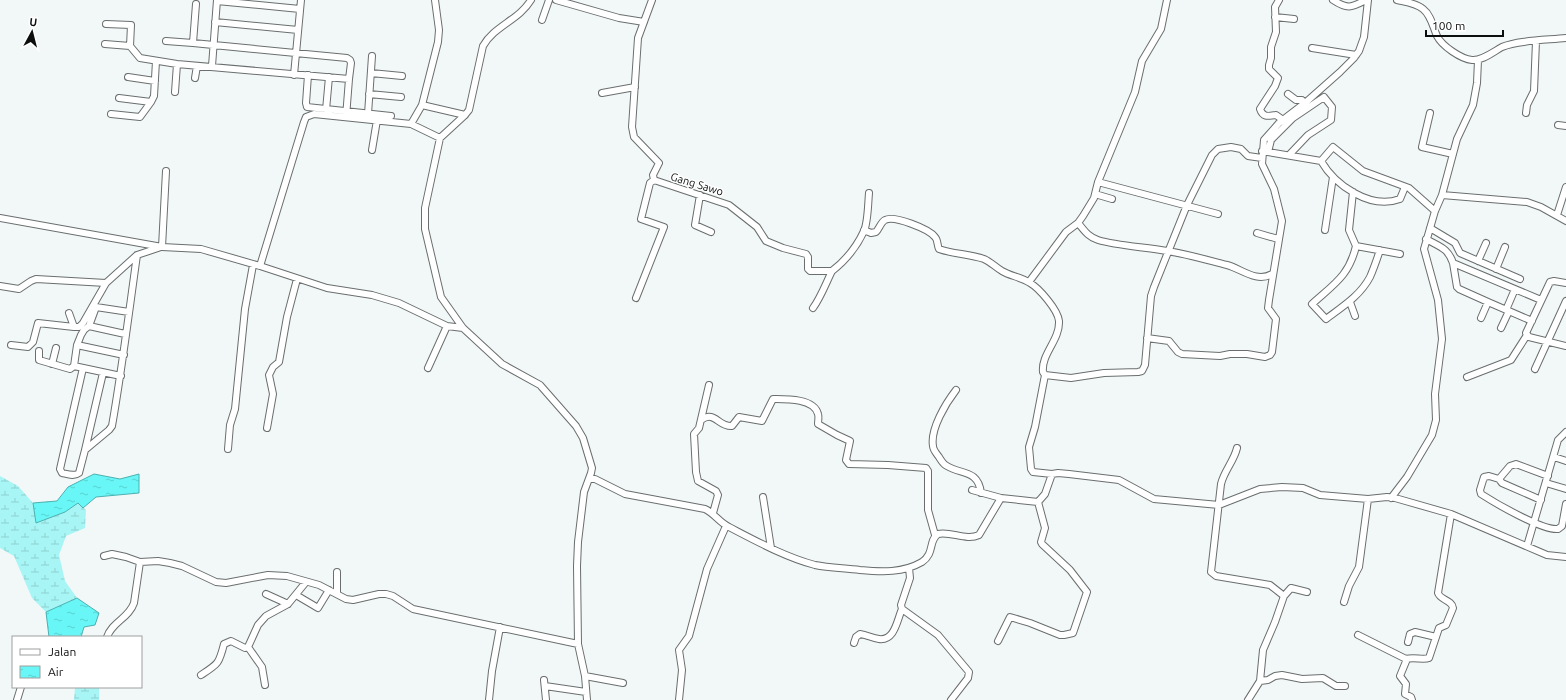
<svg xmlns="http://www.w3.org/2000/svg" width="1566" height="700" font-family="Ubuntu,sans-serif">
<style>
.wetland{fill:url(#wetland-marsh)}
.water{fill:url(#water-ripples);stroke:#4db1b1}
.lines{fill:none;stroke-linecap:round;stroke-linejoin:round}
.minor-casing{stroke:#6a6e6e;stroke-width:8}
.minor{stroke:#fff;stroke-width:6}
.labels{text-anchor:middle;dominant-baseline:central;stroke-width:3;stroke-linejoin:round;paint-order:stroke}
.street-label{font-size:11px;fill:#0d0f0f;stroke:#fff}
</style>
<defs>
<pattern id="wetland-marsh" width="20" height="14" patternUnits="userSpaceOnUse"><rect width="20" height="14" fill="#a8f5f5"/><path d="M1 5h8M5 5V1M11 12h8M15 12V8" fill="none" stroke="#8fd1d1"/></pattern>
<pattern id="water-ripples" width="26" height="14" patternUnits="userSpaceOnUse"><rect width="26" height="14" fill="#68f6f6"/><path d="M2 4q2-2 4 0t4 0M15 11q2-2 4 0t4 0" fill="none" stroke="#59d2d2"/></pattern>
</defs>
<rect width="100%" height="100%" fill="#f2f7f7"/>
<path class="wetland" d="M 0,476 L 18,486 L 33,503 L 36,523 L 65,512 L 78,503 L 86,510 L 85,528 L 66,536 L 59,555 L 65,581 L 77,598 L 46,612 L 32,598 L 14,556 L 0,548 Z
M 75,687 L 99,687 L 99,700 L 74,700 Z"/>
<path class="water" d="M 94,474 L 120,479 L 139,474 L 139,493 L 96,497 L 83,508 L 78,503 L 65,512 L 36,523 L 33,503 L 57,501 L 68,487 Z
M 77,598 L 99,613 L 95,625 L 84,627 L 81,637 L 49,637 L 46,612 Z"/>
<g class="lines">
<g class="minor-casing">
<path id="minor" d="M 531,0 C 519,20 494,26 483,46 L 469,110 L 465,115 L 440,138 L 425,208 L 425,229 L 441,297 L 463,328 L 502,364 L 540,385 L 576,426 L 583,438 L 592,468 L 591,473 L 584,492 L 578,542 L 577,566 L 578,644 L 585,676 L 587,700
M 556,0 L 619,18 L 644,22
M 652,0 L 638,38 L 632,127 L 634,137 L 659,163 L 653,175 L 654,180 L 729,205 L 757,227 L 766,241 L 783,248 L 806,254 L 808,257 L 808,269 L 810,271 L 832,271 C 845,261 857,246 864,231 C 868,222 868,204 869,193
M 1279,0 L 1275,7 L 1276,32 L 1271,47 L 1271,58 L 1269,65 L 1269,69 L 1278,78 L 1275,86 L 1260,109 C 1263,118 1269,116 1276,115 L 1283,120
M 1333,0 C 1348,10 1352,7 1366,0
M 1397,0 C 1406,2 1416,3 1423,9 C 1431,15 1433,27 1437,36 C 1442,46 1461,59 1472,60 C 1482,61 1493,52 1502,47 C 1518,40 1548,40 1566,38
M 217,1 L 300,9
M 196,4 L 193,43 L 347,58 L 350,60 L 351,63 L 349,79
M 1275,17 L 1294,19
M 542,20 L 549,0
M 215,22 L 298,30
M 106,24 L 131,25 L 130,46 L 140,58 L 177,64 L 349,79 L 346,117
M 166,41 L 193,43
M 105,44 L 130,46
M 1312,48 L 1356,55
M 1478,60 L 1477,83 L 1473,105 L 1457,139 L 1442,195 L 1527,202 L 1541,207 L 1566,221
M 212,66 L 217,0
M 371,73 L 402,76
M 294,75 L 301,0
M 308,75 L 306,103 L 307,107 L 391,116
M 128,77 L 155,81
M 195,78 L 197,66
M 175,92 L 177,64
M 602,93 L 635,87
M 369,94 L 401,97
M 1288,94 L 1296,100 L 1302,100 L 1305,103
M 119,98 L 151,102 L 154,96 L 156,61
M 422,105 L 465,115
M 326,110 L 329,77
M 1430,113 L 1422,147 L 1453,154
M 1526,113 L 1527,105 L 1534,91 L 1536,41
M 111,114 L 140,117 L 151,102
M 368,114 L 372,56
M 411,124 L 422,105 L 438,42 L 439,30 L 435,0
M 1558,125 L 1566,126
M 372,150 L 377,120
M 1262,151 L 1321,161 L 1333,147 L 1363,171 L 1409,188 L 1435,211
M 1268,152 L 1271,140 L 1293,118 L 1324,97 L 1332,107 L 1331,120 L 1308,135 L 1289,155
M 1321,161 C 1335,185 1370,210 1400,199 L 1405,187
M 1098,182 L 1218,214
M 1353,192 L 1349,230 L 1356,246 L 1400,254
M 1095,194 L 1112,199
M 700,195 L 695,225 L 711,232
M 1557,215 L 1566,187
M 0,218 L 162,247 L 201,249 L 260,266 L 327,288 L 372,295 L 399,303 L 447,326
M 1078,223 C 1084,230 1088,237 1098,240 C 1118,246 1146,247 1167,251 C 1187,254 1207,260 1227,265 C 1242,269 1256,283 1272,274
M 1430,228 L 1455,243 L 1460,253 L 1520,279
M 864,230 L 871,233 L 876,232 C 879,229 881,222 885,220 C 894,215 929,229 935,237 C 938,240 937,245 939,249 C 953,254 969,254 984,259 C 991,262 995,267 1002,271 C 1010,276 1021,277 1030,283 C 1039,288 1058,310 1059,321 C 1060,340 1041,354 1043,372 L 1045,375 L 1071,378 L 1104,373 L 1138,372 L 1142,371 L 1145,365 L 1151,296 L 1154,287 L 1187,205 L 1212,155 L 1218,149 L 1231,147 L 1241,149 L 1248,156 L 1262,158
M 1325,230 L 1333,177
M 1257,233 L 1278,239
M 1426,239 C 1440,247 1448,248 1453,263
M 1356,246 C 1349,276 1334,284 1312,304 L 1326,319 C 1342,307 1360,296 1370,277 C 1374,268 1377,259 1380,250
M 162,247 L 166,171
M 1478,261 L 1486,243
M 260,266 L 304,122 L 306,117 L 314,114 L 411,124 L 440,138
M 1496,269 L 1505,247
M 1029,282 L 1066,232 L 1078,223 L 1083,216 L 1094,198 L 1098,182 L 1135,92 L 1142,61 L 1161,29 L 1167,0
M 1566,283 L 1554,281 L 1550,282 L 1526,333 L 1529,337 L 1566,346
M 0,286 L 19,289 L 31,281 L 36,279 L 106,283 L 137,255 L 161,247
M 636,298 L 664,227 L 641,219 L 650,183 L 654,180
M 1350,302 L 1355,316
M 1488,302 L 1459,289 L 1457,287 L 1453,263 L 1541,300
M 813,308 C 821,297 826,283 832,271
M 1506,310 L 1515,289
M 69,313 L 74,327
M 1481,318 L 1488,302 L 1532,321
M 89,326 L 125,334
M 1501,328 L 1509,311
M 1147,338 L 1169,341 L 1178,352 L 1182,354 L 1220,356 L 1230,354 L 1247,354 L 1265,357 L 1270,355 L 1272,352 L 1276,319 L 1268,308 L 1269,300 L 1282,221 L 1274,189 L 1262,164 L 1264,140 L 1279,123 L 1305,103 L 1340,72 L 1354,58 L 1359,51 L 1364,37 L 1368,0
M 11,345 L 28,347 L 33,342 L 38,323 L 74,327 L 79,327 L 83,323 L 106,283
M 77,345 L 124,355
M 39,351 L 39,360 L 70,369 L 74,366
M 52,364 L 56,348
M 83,368 L 60,469 L 62,473 C 67,474 74,477 79,473 L 85,450 L 109,430 L 112,426 C 122,369 129,312 137,255
M 428,368 L 447,326 L 463,328
M 1535,369 L 1566,301
M 1045,375 L 1035,427 L 1029,447 L 1031,469 L 1033,472 L 1052,474 L 1058,473 L 1069,474 L 1119,480 L 1154,499 L 1219,505 L 1260,489 L 1282,487 L 1303,488 L 1320,495 L 1368,499 L 1387,497 L 1395,498 L 1451,514 L 1547,555 L 1566,557
M 121,376 L 74,366 L 77,345 L 81,335 L 84,330 L 89,326 L 96,307 L 129,312
M 1467,377 L 1511,360 L 1527,335
M 709,385 L 699,428 L 694,434 L 696,472 L 698,481 L 716,491 L 718,495 L 713,513
M 956,390 C 946,403 930,429 933,446 C 933,450 937,454 939,457 C 941,460 943,464 947,466 C 961,475 978,469 981,493
M 701,420 C 715,410 718,427 732,426 L 739,417 L 762,421 L 773,399 C 785,399 814,398 818,414 C 819,417 818,421 818,424 L 837,435 L 850,441 L 846,460 L 849,464 L 888,465 L 926,468 L 928,471 L 928,510 L 935,535
M 267,428 L 273,394 L 269,375 L 273,367 L 279,362 L 287,317 L 297,279
M 1237,448 C 1234,461 1224,471 1221,484 L 1211,572 L 1216,576 L 1270,585 L 1284,596 L 1275,622 L 1263,650 L 1260,681 L 1248,700
M 228,449 L 230,425 L 235,409 L 245,309 L 253,265
M 85,450 L 103,373
M 1554,457 L 1566,461
M 589,479 L 595,479 L 625,494 L 705,509 C 714,513 720,523 729,527 C 756,541 785,557 815,565 C 830,568 845,568 860,570 C 882,572 903,573 922,562 C 935,553 928,541 938,534 C 951,531 966,541 979,535 L 1001,498 L 1038,502 L 1045,494 L 1052,474
M 1499,479 L 1489,476 L 1484,477 L 1480,490 L 1481,494 C 1495,503 1543,531 1558,529 L 1562,526 L 1566,504
M 1499,479 L 1510,466 L 1516,464 L 1548,476
M 1499,479 L 1502,483 L 1541,500
M 1546,483 L 1566,489
M 972,490 L 1001,498
M 763,497 L 771,548
M 1391,498 L 1407,477 L 1432,435 L 1436,420 L 1435,394 L 1442,339 L 1438,300 L 1424,249 L 1435,211 L 1442,195
M 1527,546 L 1558,440 L 1566,432
M 104,556 L 112,554 L 126,557 L 140,562 L 158,561 L 170,563 L 182,566 L 216,582 L 226,583 L 268,575 L 287,576 L 319,585 L 346,599 L 353,600 L 379,594 L 386,594 L 393,596 L 413,609 L 578,644
M 909,568 L 910,578 L 901,605 L 902,609 L 938,635 L 969,672 L 968,678 L 951,700
M 266,594 L 288,604
M 337,594 L 337,572
M 296,595 L 318,608 L 329,590
M 1284,596 L 1291,588 L 1307,592
M 1344,602 L 1349,586 L 1359,567 L 1368,499
M 1358,635 L 1406,659 C 1413,657 1424,660 1429,658 L 1439,628 L 1446,625 L 1453,608 C 1452,600 1440,600 1438,593 L 1451,514
M 107,637 C 112,622 129,618 134,603 L 140,562
M 998,641 L 1010,617 L 1030,623 L 1060,635 L 1064,635 L 1073,633 L 1087,592 L 1070,570 L 1042,544 L 1041,542 L 1045,528 L 1038,502
M 1408,642 L 1410,634 L 1415,632 L 1436,637
M 854,643 L 856,637 L 860,634 C 867,635 872,638 879,639 C 895,641 897,620 902,609
M 248,647 L 262,667 L 265,685
M 1407,659 L 1400,676 L 1406,684 L 1405,694 L 1411,697 L 1412,700
M 201,675 C 218,664 219,664 224,644 L 231,641 L 245,648 L 248,647 L 258,625 L 266,616 L 288,604 L 306,582
M 585,676 L 623,683
M 544,680 L 546,700
M 1260,681 L 1268,680 L 1275,676 L 1282,675 L 1302,679 L 1323,678 L 1336,686 L 1345,686
M 545,686 L 586,692
M 17,700 L 21,687
M 489,700 L 492,671 L 500,627
M 679,700 L 682,670 L 679,650 L 689,636 L 707,569 L 726,526"/>
</g>
<use href="#minor" class="minor"/>
</g>
<g class="labels">
<g class="street-label">
<text transform="translate(697 184) rotate(17)">Gang Sawo</text>
</g>
</g>
<rect x="12" y="636" width="130" height="52" fill="#ffffff" stroke="#9e9f9f"/>
<rect x="20" y="649" width="20" height="6" fill="#ffffff" stroke="#9e9f9f"/>
<text x="48" y="656" font-size="12" fill="#0d0f0f">Jalan</text>
<rect x="20" y="666" width="20" height="12" fill="url(#water-ripples)" stroke="#9e9f9f"/>
<text x="48" y="676" font-size="12" fill="#0d0f0f">Air</text>
<g transform="translate(32 32) rotate(7)" stroke="#ffffff" stroke-width="3" paint-order="stroke">
<path d="M0-3L7 15L0 10L-7 15Z" fill="#0d0f0f"/>
<text y="-6" font-size="11" font-weight="bold" text-anchor="middle" fill="#0d0f0f">U</text>
</g>
<path d="M1426 30v6h77v-6" fill="none" stroke="#0d0f0f" stroke-width="2"/>
<text x="1432" y="30" font-size="12" fill="#0d0f0f" stroke="#ffffff" stroke-width="3" paint-order="stroke">100 m</text>
</svg>
